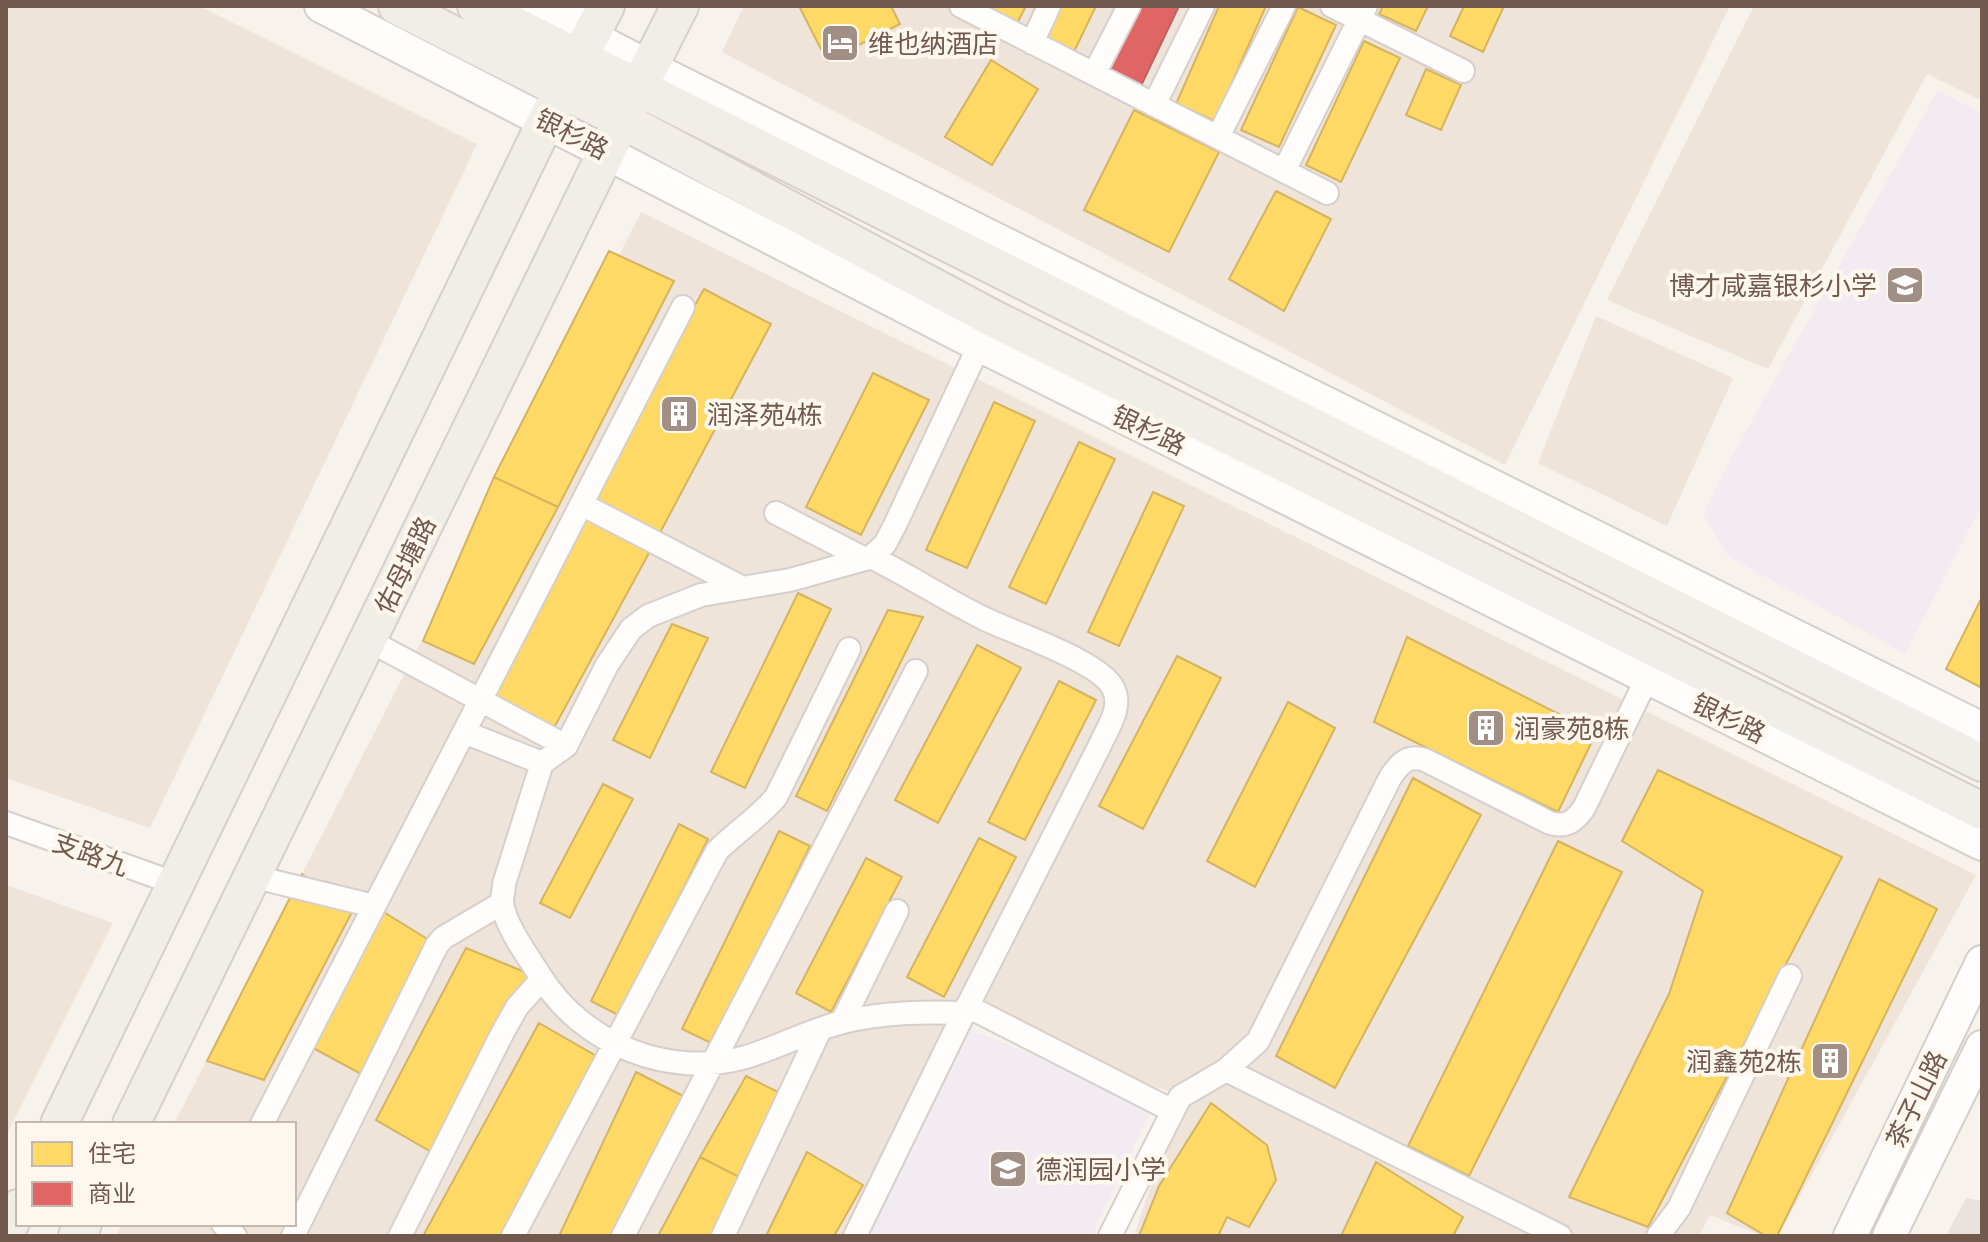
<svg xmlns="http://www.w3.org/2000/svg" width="1988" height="1242" font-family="'Archivo Narrow','Noto Sans SC',sans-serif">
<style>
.residential{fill:#efe4da}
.industrial{fill:#e9e2dd}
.education{fill:#f3ebf2}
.homes{fill:#ffd966;stroke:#d5b35f;stroke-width:2}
.shops{fill:#e06666;stroke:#bf625f;stroke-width:2}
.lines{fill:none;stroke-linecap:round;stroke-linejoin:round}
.street-casing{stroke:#d6cfca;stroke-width:26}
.secondary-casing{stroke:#d6cec8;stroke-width:36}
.primary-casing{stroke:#d7cfca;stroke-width:40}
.street{stroke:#fefdfc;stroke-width:22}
.secondary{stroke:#fefdfc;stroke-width:32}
.primary{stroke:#f1ede7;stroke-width:36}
.labels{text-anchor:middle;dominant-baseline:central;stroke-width:8;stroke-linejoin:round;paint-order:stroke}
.poi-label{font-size:26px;fill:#72594e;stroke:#fdf7ee;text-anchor:start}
.street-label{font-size:26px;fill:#72594e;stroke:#fdf7ee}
</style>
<rect width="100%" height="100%" fill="#f7f2ec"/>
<path class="residential" d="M 6,6 L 199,6 L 477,144 L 150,828 L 6,778 Z
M 744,6 L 1730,6 L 1505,465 L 722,52 Z
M 1754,6 L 1982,6 L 1982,101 L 1927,74 L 1768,369 L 1607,300 Z
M 641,212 L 1976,875 L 1778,1236 L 1762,1236 L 1710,1215 L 1699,1236 L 1134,1236 L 1180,1096 L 964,1013 L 861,1236 L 116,1236 L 122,1224 L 294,1224 L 294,1124 L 174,1124 Z
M 1596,316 L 1733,378 L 1667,526 L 1538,463 Z
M 6,885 L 113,923 L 6,1136 Z"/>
<path class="industrial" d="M 1966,1198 L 1982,1201 L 1982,1236 L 1946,1236 Z"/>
<path class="education" d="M 1938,90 L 1982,114 L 1982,504 L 1905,654 L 1728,556 L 1703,514 L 1732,456 Z
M 958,1025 L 1155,1102 L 1092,1236 L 861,1236 Z"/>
<path class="homes" d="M 799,6 L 891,6 L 900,24 L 827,61 Z
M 982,6 L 1026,6 L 1015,27 Z
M 1056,6 L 1096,6 L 1072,56 L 1039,41 Z
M 1219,6 L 1266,6 L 1215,121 L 1176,104 Z
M 1383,6 L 1428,6 L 1416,31 L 1379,14 Z
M 1464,6 L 1504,6 L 1483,52 L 1450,36 Z
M 1298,7 L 1336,25 L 1279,147 L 1241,130 Z
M 1364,41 L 1400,58 L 1341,182 L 1306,165 Z
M 991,60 L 1038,89 L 992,165 L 945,137 Z
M 1426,69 L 1461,85 L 1441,130 L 1406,115 Z
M 1134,110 L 1219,152 L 1169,252 L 1084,210 Z
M 1276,191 L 1331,219 L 1284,311 L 1229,279 Z
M 609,251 L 674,281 L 558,507 L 494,477 Z
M 704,289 L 771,324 L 655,542 L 583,505 Z
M 873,373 L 929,400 L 861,535 L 806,507 Z
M 994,402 L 1035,421 L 967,568 L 926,550 Z
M 1079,442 L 1115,459 L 1046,604 L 1009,587 Z
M 494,477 L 558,507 L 474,664 L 423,641 Z
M 1153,492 L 1184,506 L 1119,646 L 1088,632 Z
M 583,505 L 655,542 L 549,737 L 479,701 Z
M 798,593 L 831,609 L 745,788 L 711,772 Z
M 1982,597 L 1982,688 L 1946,669 Z
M 888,610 L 923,617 L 827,811 L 796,796 Z
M 672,624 L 708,638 L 650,758 L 613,740 Z
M 1407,637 L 1596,733 L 1558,812 L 1374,722 Z
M 977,645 L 1021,668 L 938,823 L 895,800 Z
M 1177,656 L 1221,678 L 1143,829 L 1099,806 Z
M 1059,681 L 1096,700 L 1025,840 L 988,822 Z
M 1288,702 L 1335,728 L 1255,887 L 1207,861 Z
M 1658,770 L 1842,857 L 1648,1227 L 1569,1197 L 1669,994 L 1703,891 L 1622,841 Z
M 1413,778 L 1481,815 L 1335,1088 L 1276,1056 Z
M 603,784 L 633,799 L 570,918 L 540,903 Z
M 679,824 L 708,839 L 620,1016 L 591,1001 Z
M 779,831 L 810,846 L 713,1044 L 682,1029 Z
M 979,838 L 1016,857 L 944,997 L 907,977 Z
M 1558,841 L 1622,872 L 1469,1176 L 1408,1146 Z
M 866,858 L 902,877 L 831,1012 L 796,993 Z
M 302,874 L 352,912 L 264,1080 L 207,1061 Z
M 1879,879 L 1937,909 L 1777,1236 L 1766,1236 L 1727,1213 Z
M 374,906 L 437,945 L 370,1079 L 304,1043 Z
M 466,948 L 542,979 L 440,1157 L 376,1120 Z
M 539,1023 L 605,1061 L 513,1236 L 423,1236 Z
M 636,1072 L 693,1101 L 623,1236 L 559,1236 Z
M 746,1076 L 788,1097 L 749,1182 L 700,1157 Z
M 1211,1103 L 1267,1145 L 1276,1180 L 1249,1227 L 1227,1217 L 1218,1236 L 1139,1236 L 1159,1186 Z
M 807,1152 L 863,1185 L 834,1236 L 766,1236 Z
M 700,1157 L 749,1182 L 723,1236 L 658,1236 Z
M 1376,1162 L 1463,1217 L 1453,1236 L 1341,1236 Z"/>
<path class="shops" d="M 1140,6 L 1179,6 L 1140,88 L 1108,72 Z"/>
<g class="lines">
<g class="street-casing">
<path id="street" d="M 581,6 L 592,33
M 961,6 L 1327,193
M 1332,6 L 1463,71
M 1032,43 L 1049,6
M 1094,74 L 1129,6
M 1154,105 L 1203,6
M 1218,137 L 1284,6
M 1284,171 L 1366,6
M 583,505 L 743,588
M 776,513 L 865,559 L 871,557 C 910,576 946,600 985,619 C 1012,632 1101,662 1113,688 C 1123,707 1108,727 1100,745 L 964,1013 L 855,1236
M 871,557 L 885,544 L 895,525 L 985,333
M 865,559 L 790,580 L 701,595 L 648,616 L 631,629 L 607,665 L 566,746 L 542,763 L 504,884 C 504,889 502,896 502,902 C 504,924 529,958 541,977 C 583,1044 669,1079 746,1057 C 779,1047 810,1030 843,1022 C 884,1012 923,1012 964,1013
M 368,640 L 566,746
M 464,732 L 542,763
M 6,823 L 177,884
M 251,876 L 374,906
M 967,1006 L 1171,1110
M 842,1022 L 897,911
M 1226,1070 L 1560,1236
M 262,1124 L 683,307
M 223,1224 L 235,1236
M 293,1236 L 437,945 L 443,938 L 502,903
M 400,1236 L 503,1032 L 517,1007 L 542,979
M 513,1236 L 717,851 C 736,832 758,818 776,797 L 849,649
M 623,1236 L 916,671
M 723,1236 L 820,1030
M 1110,1236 L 1180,1097 L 1226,1070 L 1258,1041 L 1390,778 C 1399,764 1408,754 1425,760 L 1550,823 C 1566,828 1575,821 1584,808 L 1653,666
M 1658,1236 L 1679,1208 L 1790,976"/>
</g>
<g class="secondary-casing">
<path id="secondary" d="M 321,6 L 979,345 L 1982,844
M 532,6 L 649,67 L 1982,729
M 1850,1236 L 1982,962
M 1889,1236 L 1982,1047"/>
</g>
<g class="primary-casing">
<path id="primary" d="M 397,6 L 622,120 L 992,318 L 1982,811
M 476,6 L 1982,763
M 59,1124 L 546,121 L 606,6
M 131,1124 L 622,120 L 680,6
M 6,1232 L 18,1208
M 77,1236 L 83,1224"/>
</g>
<use href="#street" class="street"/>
<use href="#secondary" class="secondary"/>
<use href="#primary" class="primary"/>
</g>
<defs>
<g id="hotel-square" transform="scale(2)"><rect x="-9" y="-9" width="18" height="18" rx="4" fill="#a18f85" stroke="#fdf7ee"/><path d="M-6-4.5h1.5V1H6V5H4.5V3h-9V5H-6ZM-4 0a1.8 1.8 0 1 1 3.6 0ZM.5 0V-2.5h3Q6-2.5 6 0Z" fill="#fff"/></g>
<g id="school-square" transform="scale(2)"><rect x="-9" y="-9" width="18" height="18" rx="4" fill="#a18f85" stroke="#fdf7ee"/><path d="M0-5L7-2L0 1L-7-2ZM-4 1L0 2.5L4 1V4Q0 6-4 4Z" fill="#fff"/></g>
<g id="building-square" transform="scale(2)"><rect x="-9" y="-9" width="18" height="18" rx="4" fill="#a18f85" stroke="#fdf7ee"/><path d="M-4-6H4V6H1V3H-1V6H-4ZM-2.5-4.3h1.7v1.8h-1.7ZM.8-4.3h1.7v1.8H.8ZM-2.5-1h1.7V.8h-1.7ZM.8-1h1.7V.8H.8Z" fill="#fff"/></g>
</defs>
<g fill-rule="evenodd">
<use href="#hotel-square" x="840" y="43"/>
<use href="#school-square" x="1905" y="285"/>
<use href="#building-square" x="679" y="414"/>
<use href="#building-square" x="1486" y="728"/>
<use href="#building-square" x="1830" y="1061"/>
<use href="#school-square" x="1008" y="1169"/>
</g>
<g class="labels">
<g class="poi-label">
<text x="868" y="43">维也纳酒店</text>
<text x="1877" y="285" text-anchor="end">博才咸嘉银杉小学</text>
<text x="707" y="414">润泽苑4栋</text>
<text x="1514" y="728">润豪苑8栋</text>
<text x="1802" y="1061" text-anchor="end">润鑫苑2栋</text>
<text x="1036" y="1169">德润园小学</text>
</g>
<g class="street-label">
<text transform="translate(572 134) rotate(27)">银杉路</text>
<text transform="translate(1149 430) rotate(26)">银杉路</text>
<text transform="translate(405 565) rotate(-64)">佑母塘路</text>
<text transform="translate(1729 718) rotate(26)">银杉路</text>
<text transform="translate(91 854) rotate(20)">支路九</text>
<text transform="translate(1916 1099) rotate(-64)">茶子山路</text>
</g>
</g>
<rect width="1988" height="1242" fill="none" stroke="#72594e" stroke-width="16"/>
<rect x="16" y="1122" width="280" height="104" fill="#fdf7ee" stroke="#c5b8ae" stroke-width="2"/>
<rect x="32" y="1142" width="40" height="24" fill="#ffd966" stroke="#c5b8ae" stroke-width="2"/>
<text x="88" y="1162" font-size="24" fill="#72594e">住宅</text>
<rect x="32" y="1182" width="40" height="24" fill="#e06666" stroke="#c5b8ae" stroke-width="2"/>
<text x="88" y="1202" font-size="24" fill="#72594e">商业</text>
</svg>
